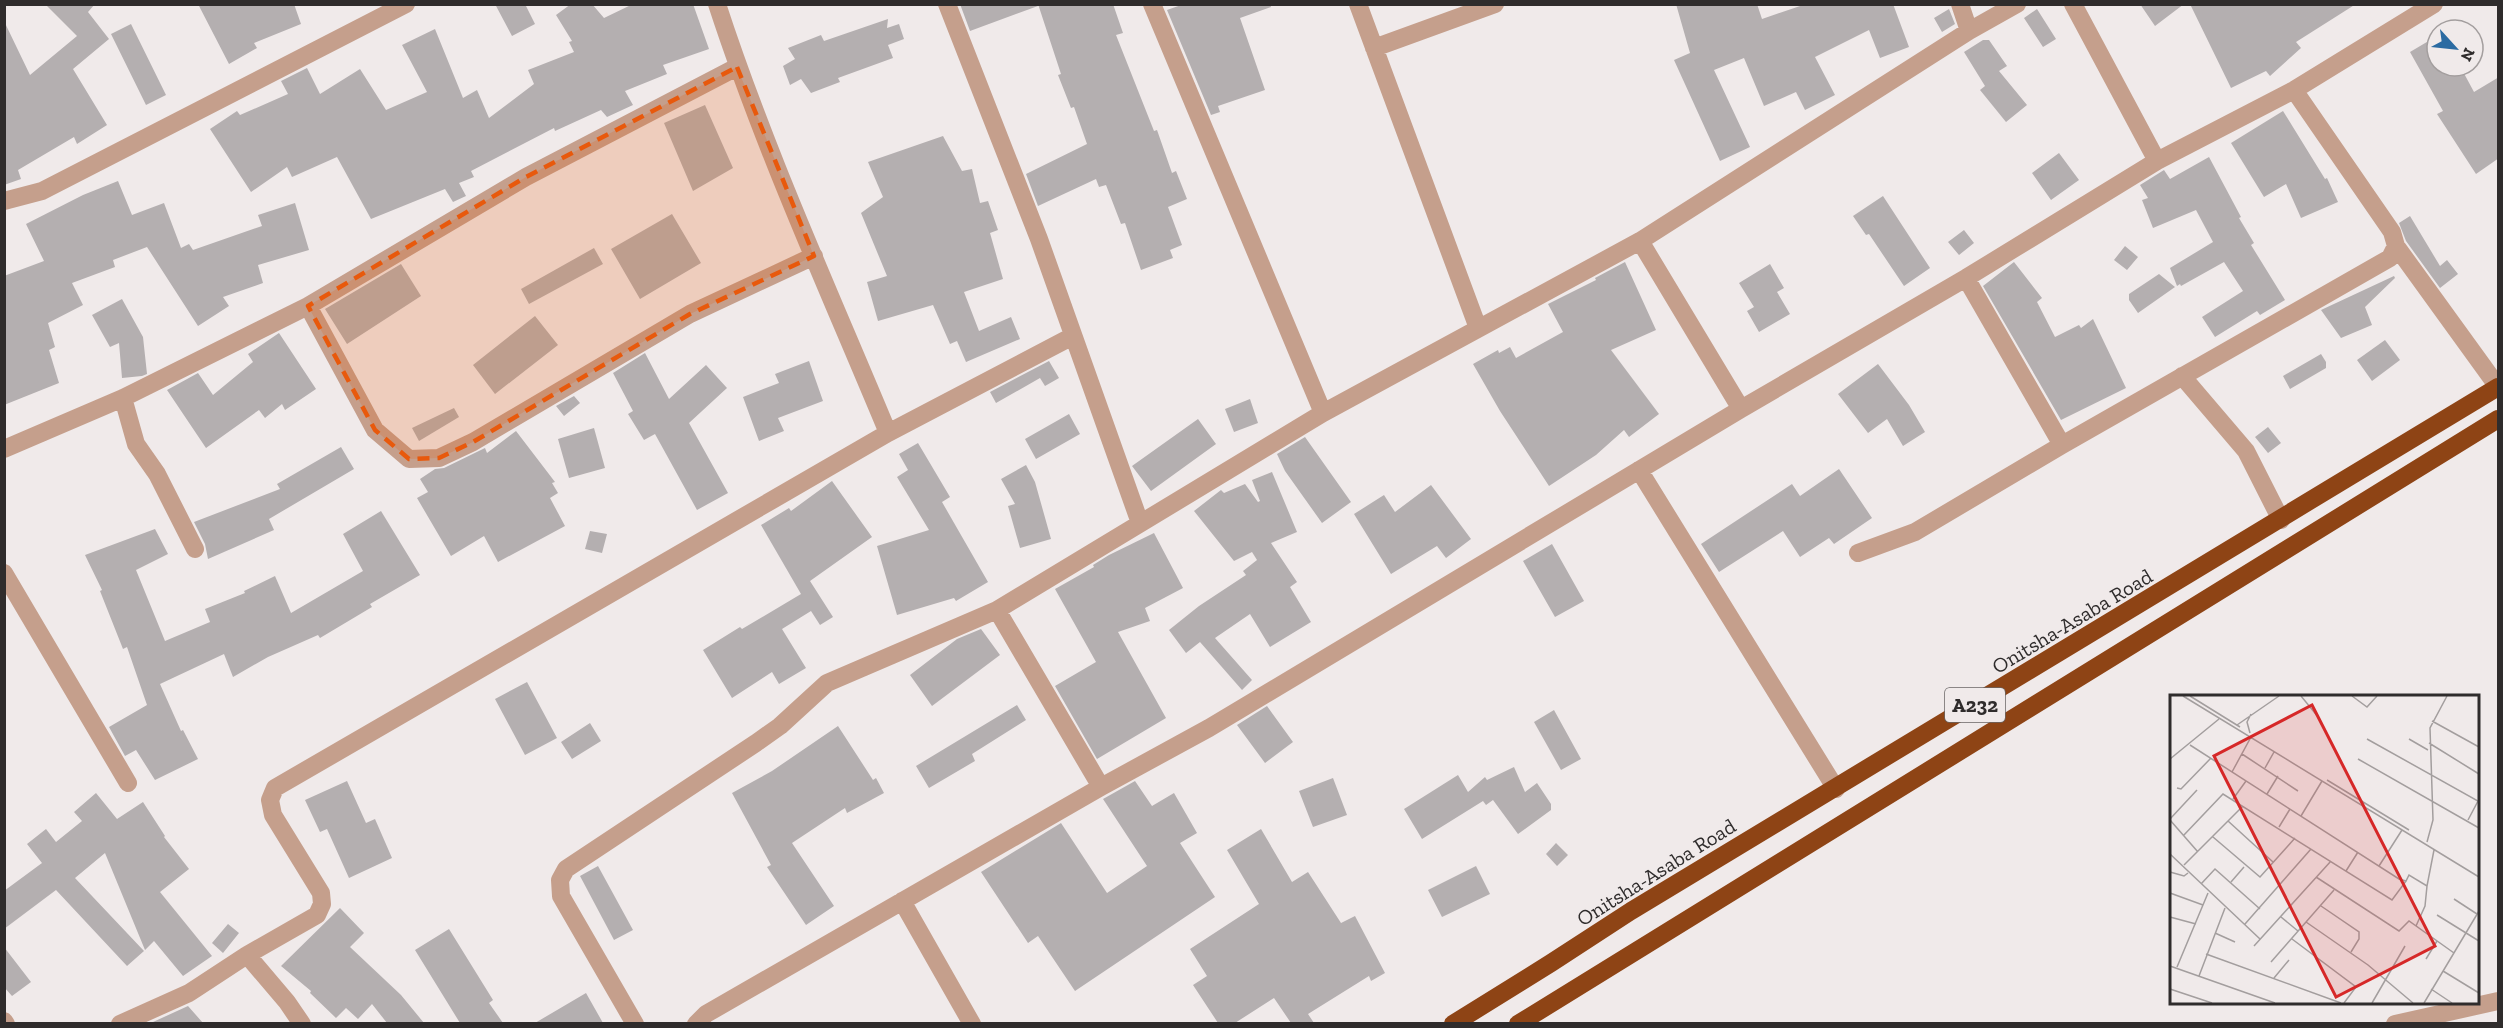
<svg xmlns="http://www.w3.org/2000/svg" width="2503" height="1028" font-family="'Zilla Slab',serif">
<style>
.building{fill:#b4afb0}
.lines{fill:none;stroke-linecap:round;stroke-linejoin:round}
.minor{stroke:#c59f8c;stroke-width:18}
.highway{stroke:#8e4415;stroke-width:18}
.marked{fill:#e8590c;fill-opacity:0.2;stroke:#e8590c;stroke-width:4.5;stroke-dasharray:12 8;stroke-linejoin:round}
.labels{text-anchor:middle;dominant-baseline:central;stroke-width:5;stroke-linejoin:round;paint-order:stroke}
.shield{fill:#f0eaea;stroke:#696565;stroke-width:1.5}
.shield-label{font-size:20px;font-weight:bold;fill:#2f2c2c}
.street-label{font-size:21px;fill:#2f2c2c;stroke:#f0eaea}
.inset-road{fill:none;stroke:#a39e9e;stroke-width:1.5}
.view{fill:#d62828;fill-opacity:0.15;stroke:#d62828;stroke-width:3}
.inset-edge{fill:none;stroke:#2f2c2c;stroke-width:3}
</style>
<rect width="100%" height="100%" fill="#f0eaea"/>
<path class="building" d="M 45,4 L 95,4 L 88,12 L 109,39 L 73,69 L 107,125 L 77,144 L 74,137 L 18,170 L 21,179 L 4,185 L 4,21 L 30,75 L 77,36 Z
M 198,4 L 294,4 L 301,24 L 254,43 L 257,48 L 229,64 Z
M 495,4 L 525,4 L 535,24 L 512,36 Z
M 571,4 L 592,4 L 604,18 L 633,4 L 693,4 L 709,49 L 663,65 L 667,74 L 625,91 L 633,105 L 607,117 L 601,110 L 555,131 L 554,128 L 471,171 L 474,177 L 459,183 L 466,196 L 453,202 L 445,189 L 371,219 L 337,157 L 292,177 L 287,167 L 251,192 L 210,129 L 237,111 L 240,115 L 288,94 L 281,81 L 307,68 L 320,94 L 360,69 L 386,110 L 427,92 L 402,45 L 435,29 L 463,98 L 477,90 L 489,118 L 534,84 L 528,70 L 574,52 L 569,42 L 572,41 L 556,15 Z
M 960,4 L 1037,4 L 1038,6 L 970,31 Z
M 1038,4 L 1113,4 L 1123,33 L 1116,35 L 1154,131 L 1157,130 L 1172,173 L 1176,171 L 1187,199 L 1168,207 L 1182,245 L 1170,250 L 1173,258 L 1141,270 L 1125,223 L 1121,224 L 1106,185 L 1099,187 L 1096,179 L 1038,206 L 1026,174 L 1087,144 L 1074,107 L 1071,108 L 1058,75 L 1061,74 Z
M 1184,4 L 1270,4 L 1271,7 L 1240,18 L 1265,90 L 1218,106 L 1220,112 L 1211,115 L 1167,10 Z
M 1676,4 L 1757,4 L 1762,19 L 1806,4 L 1893,4 L 1909,47 L 1880,58 L 1869,30 L 1815,57 L 1835,95 L 1805,110 L 1796,92 L 1764,106 L 1744,58 L 1714,70 L 1750,147 L 1720,161 L 1674,60 L 1690,53 Z
M 2140,4 L 2184,4 L 2155,26 Z
M 2190,4 L 2356,4 L 2296,42 L 2301,48 L 2270,76 L 2266,71 L 2231,88 Z
M 1949,9 L 1955,24 L 1942,32 L 1934,18 Z
M 2037,9 L 2056,39 L 2043,47 L 2024,18 Z
M 888,19 L 887,28 L 899,24 L 904,39 L 888,45 L 893,58 L 838,78 L 840,82 L 811,93 L 801,79 L 790,85 L 783,66 L 795,59 L 788,48 L 821,35 L 824,41 Z
M 131,24 L 166,95 L 146,105 L 111,34 Z
M 2437,36 L 2437,66 L 2460,66 L 2474,92 L 2499,77 L 2499,158 L 2476,174 L 2437,114 L 2443,111 L 2410,52 Z
M 1983,40 L 1989,40 L 2007,66 L 1999,71 L 2027,105 L 2006,122 L 1980,90 L 1985,86 L 1964,52 Z
M 705,105 L 733,168 L 693,191 L 664,123 Z
M 2283,111 L 2325,179 L 2327,178 L 2338,202 L 2301,218 L 2286,184 L 2264,197 L 2231,143 Z
M 943,136 L 962,171 L 972,169 L 980,203 L 988,201 L 998,230 L 990,233 L 1003,279 L 964,292 L 979,331 L 1011,317 L 1020,339 L 966,362 L 957,341 L 950,344 L 933,305 L 878,321 L 867,282 L 887,276 L 861,213 L 883,197 L 868,162 Z
M 2059,153 L 2079,180 L 2051,200 L 2032,173 Z
M 2209,157 L 2241,217 L 2239,218 L 2254,243 L 2251,245 L 2285,300 L 2260,315 L 2257,311 L 2215,337 L 2202,317 L 2243,291 L 2224,262 L 2181,286 L 2180,284 L 2177,286 L 2170,268 L 2213,242 L 2196,210 L 2153,228 L 2142,200 L 2148,198 L 2140,185 L 2164,170 L 2170,179 Z
M 118,181 L 132,215 L 164,203 L 181,248 L 189,244 L 193,250 L 262,226 L 258,215 L 295,203 L 309,250 L 258,265 L 263,283 L 223,297 L 229,306 L 198,326 L 147,247 L 113,260 L 115,267 L 72,283 L 83,305 L 48,323 L 55,347 L 49,350 L 59,383 L 4,405 L 4,276 L 44,261 L 26,224 L 83,195 Z
M 1883,196 L 1930,268 L 1904,286 L 1869,234 L 1866,235 L 1853,216 Z
M 672,214 L 701,263 L 640,299 L 611,249 Z
M 2410,216 L 2440,266 L 2447,260 L 2458,274 L 2440,288 L 2406,241 L 2399,223 Z
M 1964,230 L 1974,243 L 1959,255 L 1948,242 Z
M 2125,246 L 2138,257 L 2127,270 L 2114,260 Z
M 594,248 L 603,264 L 529,304 L 521,289 Z
M 1625,262 L 1656,330 L 1611,350 L 1659,414 L 1629,437 L 1624,430 L 1596,455 L 1549,486 L 1500,411 L 1473,364 L 1498,350 L 1499,353 L 1510,347 L 1516,358 L 1563,332 L 1548,304 L 1596,280 L 1595,278 Z
M 2014,262 L 2042,298 L 2037,302 L 2055,337 L 2079,325 L 2081,328 L 2093,319 L 2126,388 L 2061,420 L 1983,286 Z
M 401,264 L 421,296 L 347,344 L 325,309 Z
M 1770,264 L 1784,288 L 1777,292 L 1790,314 L 1759,332 L 1747,311 L 1754,307 L 1739,283 Z
M 2159,274 L 2175,287 L 2138,313 L 2129,300 L 2129,294 Z
M 2394,276 L 2395,278 L 2365,307 L 2372,325 L 2341,338 L 2321,310 Z
M 122,299 L 143,337 L 147,374 L 142,376 L 122,378 L 119,343 L 110,347 L 92,315 Z
M 535,316 L 558,345 L 495,394 L 473,365 Z
M 279,333 L 316,389 L 285,410 L 282,404 L 265,418 L 259,410 L 206,448 L 167,390 L 198,373 L 213,395 L 253,362 L 248,354 Z
M 2385,340 L 2400,360 L 2372,381 L 2357,360 Z
M 645,353 L 669,399 L 706,365 L 727,388 L 689,423 L 728,493 L 697,510 L 655,434 L 644,440 L 628,414 L 633,411 L 613,373 Z
M 2321,354 L 2326,362 L 2326,368 L 2290,389 L 2283,376 Z
M 809,361 L 823,401 L 778,418 L 784,431 L 759,441 L 743,397 L 779,383 L 775,374 Z
M 1049,361 L 1059,378 L 1045,386 L 1040,378 L 996,403 L 990,392 Z
M 1878,364 L 1909,405 L 1925,432 L 1903,446 L 1887,419 L 1868,433 L 1838,394 Z
M 574,396 L 580,403 L 564,416 L 556,406 Z
M 1250,399 L 1258,423 L 1234,432 L 1225,409 Z
M 454,408 L 459,417 L 419,441 L 412,428 Z
M 1069,414 L 1080,434 L 1036,459 L 1025,439 Z
M 1198,419 L 1216,444 L 1151,491 L 1132,466 Z
M 2268,427 L 2281,443 L 2268,453 L 2255,437 Z
M 594,428 L 605,468 L 569,478 L 558,439 Z
M 516,431 L 555,482 L 552,483 L 558,493 L 550,498 L 565,526 L 498,562 L 484,536 L 451,556 L 417,498 L 428,492 L 420,479 L 435,469 L 444,468 L 485,448 L 487,453 Z
M 1305,437 L 1351,502 L 1322,523 L 1285,471 L 1277,454 Z
M 918,443 L 950,497 L 942,502 L 988,582 L 956,601 L 954,598 L 897,615 L 877,546 L 929,530 L 897,477 L 908,470 L 899,454 Z
M 341,447 L 354,469 L 269,519 L 274,530 L 208,559 L 205,544 L 194,522 L 280,489 L 277,484 Z
M 1026,465 L 1035,482 L 1051,539 L 1020,548 L 1008,506 L 1015,504 L 1001,479 Z
M 1839,469 L 1872,518 L 1834,544 L 1829,538 L 1800,557 L 1783,531 L 1719,572 L 1701,544 L 1792,484 L 1800,496 Z
M 1272,472 L 1297,532 L 1271,543 L 1297,582 L 1290,587 L 1311,622 L 1270,647 L 1250,614 L 1215,638 L 1252,680 L 1242,690 L 1200,642 L 1186,653 L 1169,630 L 1199,606 L 1246,575 L 1243,571 L 1257,560 L 1252,552 L 1234,561 L 1194,511 L 1221,490 L 1224,493 L 1245,484 L 1258,502 L 1260,501 L 1252,480 Z
M 832,481 L 872,537 L 810,581 L 833,617 L 820,625 L 811,611 L 782,629 L 806,668 L 779,684 L 772,672 L 732,698 L 703,650 L 740,627 L 742,629 L 801,594 L 761,525 L 789,508 L 791,511 Z
M 1431,485 L 1471,539 L 1446,558 L 1437,546 L 1391,574 L 1354,514 L 1384,495 L 1395,512 Z
M 381,511 L 420,575 L 370,604 L 372,607 L 320,638 L 318,635 L 268,657 L 233,677 L 224,654 L 160,684 L 181,731 L 183,730 L 198,759 L 155,780 L 136,750 L 125,756 L 109,727 L 147,705 L 127,647 L 123,649 L 100,591 L 102,590 L 85,555 L 155,529 L 168,554 L 136,570 L 165,641 L 210,622 L 205,609 L 245,593 L 244,591 L 275,576 L 291,613 L 363,571 L 343,534 Z
M 590,531 L 607,534 L 602,553 L 585,549 Z
M 1154,533 L 1183,588 L 1145,608 L 1150,621 L 1118,632 L 1166,718 L 1097,759 L 1055,686 L 1096,662 L 1055,589 L 1094,567 L 1093,565 L 1109,555 Z
M 1552,544 L 1584,601 L 1555,617 L 1523,561 Z
M 981,629 L 1000,655 L 932,706 L 910,675 L 957,639 Z
M 527,682 L 557,738 L 525,755 L 495,699 Z
M 1017,705 L 1026,720 L 972,754 L 975,761 L 929,788 L 916,766 Z
M 1267,706 L 1293,742 L 1265,763 L 1237,725 Z
M 1554,710 L 1581,759 L 1561,770 L 1534,722 Z
M 590,723 L 601,741 L 572,759 L 561,742 Z
M 838,726 L 873,780 L 876,778 L 884,793 L 847,813 L 845,808 L 792,843 L 834,906 L 806,925 L 767,867 L 771,865 L 732,793 L 772,771 Z
M 1514,767 L 1525,792 L 1537,783 L 1551,804 L 1551,810 L 1518,834 L 1493,800 L 1486,805 L 1483,801 L 1422,839 L 1404,809 L 1458,775 L 1468,792 L 1485,777 L 1487,780 Z
M 1333,778 L 1347,815 L 1313,827 L 1299,791 Z
M 347,781 L 366,823 L 375,819 L 392,858 L 349,878 L 327,829 L 320,832 L 305,800 Z
M 1135,781 L 1152,806 L 1174,793 L 1197,833 L 1180,843 L 1215,897 L 1075,991 L 1038,936 L 1028,943 L 981,872 L 1061,823 L 1107,893 L 1147,866 L 1103,799 Z
M 96,793 L 117,819 L 143,802 L 165,836 L 164,837 L 189,869 L 160,892 L 212,956 L 183,976 L 154,941 L 145,950 L 105,853 L 75,878 L 144,951 L 127,966 L 56,890 L 4,929 L 4,891 L 42,863 L 27,844 L 46,829 L 56,842 L 82,821 L 74,812 Z
M 1261,829 L 1292,882 L 1308,872 L 1341,923 L 1355,916 L 1385,973 L 1371,981 L 1369,976 L 1308,1014 L 1314,1023 L 1291,1023 L 1274,998 L 1235,1023 L 1218,1023 L 1193,985 L 1207,976 L 1190,949 L 1259,904 L 1227,850 Z
M 1556,843 L 1568,855 L 1557,866 L 1546,854 Z
M 598,866 L 633,930 L 614,940 L 580,876 Z
M 1476,866 L 1490,894 L 1442,917 L 1428,890 Z
M 340,908 L 364,933 L 350,947 L 401,995 L 424,1023 L 387,1023 L 372,1004 L 358,1019 L 346,1008 L 336,1018 L 310,993 L 311,991 L 281,966 Z
M 228,924 L 239,933 L 223,953 L 212,943 Z
M 449,929 L 493,1000 L 489,1003 L 503,1023 L 460,1023 L 415,950 Z
M 4,947 L 31,982 L 12,996 L 4,987 Z
M 586,993 L 603,1023 L 535,1023 Z
M 188,1006 L 203,1023 L 151,1023 L 153,1022 Z"/>
<g class="lines">
<path class="minor" d="M 717,4 C 765,151 829,291 888,433
M 947,4 L 1039,239 L 1140,523
M 1152,4 L 1323,413
M 1358,4 L 1478,328
M 1960,4 L 1969,31
M 2073,4 L 2157,161
M 1374,48 L 1495,4
M 2294,90 L 2392,232 L 2396,246 L 2498,387
M 4,201 L 42,191 L 406,4
M 1640,241 L 1741,409
M 1966,278 L 2062,445
M 308,306 L 375,430 L 409,459 L 439,458 L 473,442 L 690,314 L 814,256
M 2182,376 L 2246,451 L 2281,520
M 123,398 L 136,444 L 157,474 L 195,549
M 4,449 L 123,398 L 308,306 L 526,177 L 737,67
M 1639,470 L 1836,789
M 1858,553 L 1915,532 L 2062,445 L 2390,258 L 2396,246
M 4,573 L 128,783
M 997,610 L 1101,787
M 902,901 L 972,1024
M 247,955 L 287,1002 L 302,1024
M 4,1021 L 6,1024
M 120,1024 L 189,993 L 247,955 L 317,915 L 322,904 L 321,893 L 273,815 L 270,800 L 275,788 L 888,433 L 1073,336
M 635,1024 L 561,896 L 560,880 L 566,869 L 756,743 L 780,726 L 827,683 L 997,610 L 1323,413 L 1640,241 L 1969,31 L 2017,4
M 696,1024 L 706,1014 L 1101,787 L 1209,728 L 1741,409 L 1966,278 L 2157,161 L 2294,90 L 2434,4
M 2395,1024 L 2498,1001"/>
<path class="highway" d="M 1453,1024 L 1551,963 L 1631,911 L 2498,387
M 1518,1024 L 2498,419"/>
</g>
<path class="marked" d="M 737,67 L 814,256 L 690,314 L 473,442 L 439,458 L 409,459 L 375,430 L 308,306 L 526,177 Z"/>
<g class="labels">
<rect class="shield" x="1945" y="688" width="60" height="34" rx="4.5"/>
<g class="shield-label">
<text x="1975" y="705">A232</text>
</g>
<g class="street-label">
<text transform="translate(2072 621) rotate(-31)">Onitsha-Asaba Road</text>
<text transform="translate(1656 872) rotate(-32)">Onitsha-Asaba Road</text>
</g>
</g>
<g transform="translate(2170 695)">
<rect width="309" height="309" fill="#f0eaea"/>
<path class="inset-road" d="M 13,1 L 309,182M 20,1 L 70,32M 131,1 L 149,23M 182,1 L 197,12 L 207,1M 262,26 L 309,52M 67,30 L 109,1M 80,38 L 77,27 L 81,19M 197,44 L 308,106 L 298,125M 239,44 L 258,55M 259,48 L 309,79M 20,50 L 229,184 L 236,186 L 239,180 L 257,191 L 264,155M 72,59 L 128,96M 0,64 L 49,24M 188,64 L 309,133M 95,73 L 104,57M 62,77 L 81,42M 157,85 L 239,135M 7,93 L 11,94 L 41,63M 97,99 L 108,81M 63,104 L 76,86M 131,121 L 152,86M 0,124 L 27,95M 0,125 L 28,157M 58,126 L 103,167M 109,132 L 120,114M 13,141 L 53,99 L 222,205 L 236,186M 43,142 L 90,182 L 125,143M 257,147 L 263,125 L 260,33 L 277,1M 0,159 L 90,244M 14,170 L 73,111M 209,171 L 232,135M 176,176 L 188,157M 0,177 L 14,181 L 18,178M 146,182 L 229,236 L 239,226 L 284,258M 61,187 L 74,172M 31,189 L 45,174 L 90,214M 0,198 L 33,210M 284,204 L 307,219M 151,211 L 189,237 L 189,244 L 181,257M 267,220 L 309,246M 0,222 L 26,229M 111,222 L 128,236M 136,227 L 198,270 L 243,308M 75,229 L 141,154M 246,231 L 255,211 L 257,191M 45,238 L 65,247M 122,244 L 186,292 L 174,308M 84,251 L 161,166M 36,259 L 171,308M 256,264 L 267,246M 101,267 L 164,195M 0,271 L 105,308M 7,272 L 38,198M 273,276 L 309,298M 29,281 L 55,213M 104,283 L 119,265M 0,294 L 42,308M 261,294 L 282,308M 202,308 L 235,251M 254,308 L 309,216"/>
<path class="view" d="M 142,10 L 265,251 L 166,302 L 44,61 Z"/>
<rect width="309" height="309" class="inset-edge"/>
</g>
<rect width="2503" height="1028" fill="none" stroke="#2f2c2c" stroke-width="12"/>
<g transform="translate(2455 48) rotate(117)"><circle r="28" fill="#f0eaea" stroke="#a39e9e" stroke-width="1.5"/>
<path d="M0-4.5L10 22L0 15L-10 22Z" fill="#2b6ba2"/>
<text y="-9" font-size="16" font-weight="bold" text-anchor="middle" fill="#2f2c2c">N</text>
</g>
</svg>
